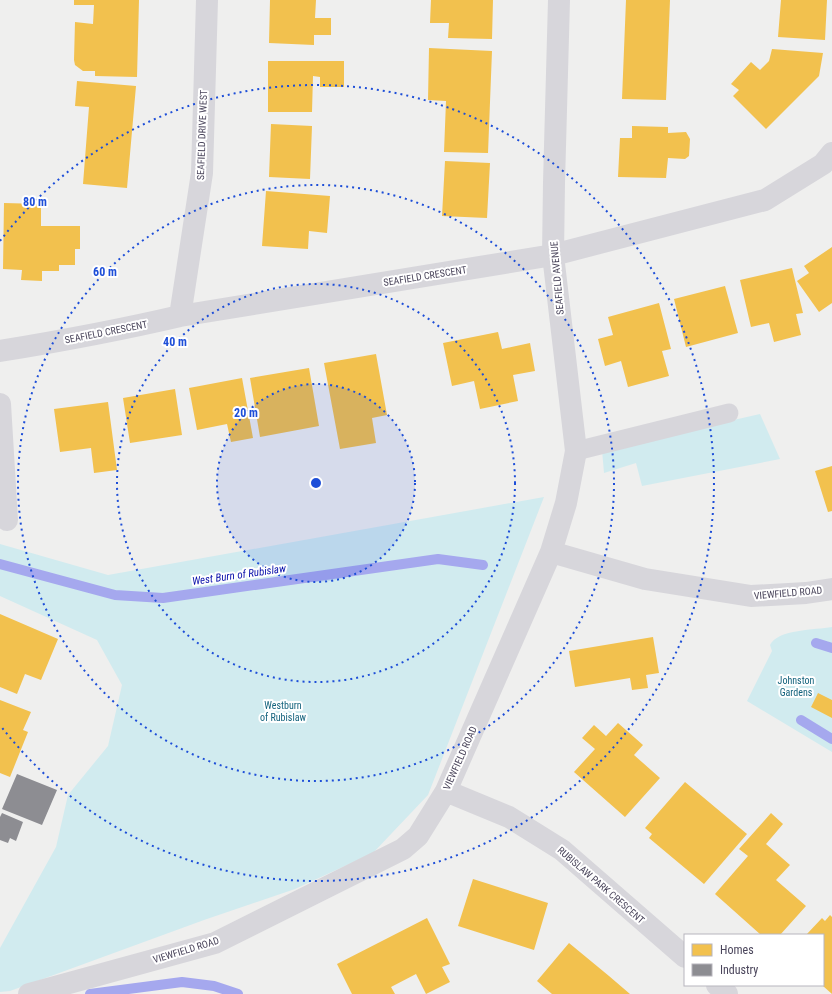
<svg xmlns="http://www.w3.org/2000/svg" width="832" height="994" font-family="'Roboto Condensed',sans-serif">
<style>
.green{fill:#d1ebef}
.homes{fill:#f2c14e}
.industry{fill:#8d8d92}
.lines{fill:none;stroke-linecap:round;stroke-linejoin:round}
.stream{stroke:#a5a8ee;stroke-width:10}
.service{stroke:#d7d6db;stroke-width:19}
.minor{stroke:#d7d6db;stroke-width:22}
.ring{fill:none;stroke:#1d4ed8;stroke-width:2;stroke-dasharray:2 4}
.labels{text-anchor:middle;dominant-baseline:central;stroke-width:4;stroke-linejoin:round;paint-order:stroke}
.street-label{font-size:10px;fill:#4a455b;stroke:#fff}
.park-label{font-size:10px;fill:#14637d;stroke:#fff}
.water-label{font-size:11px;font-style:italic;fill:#090faa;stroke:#fff}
.centre{fill:#1d4ed8;stroke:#fff;stroke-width:2}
.ring-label{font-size:12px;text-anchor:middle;font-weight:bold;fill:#1d4ed8;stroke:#fff;stroke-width:4;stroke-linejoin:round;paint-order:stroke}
</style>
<rect width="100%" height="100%" fill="#efefee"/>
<path class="green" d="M 760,414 L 780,459 L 642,486 L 636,463 L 604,473 L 602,450 Z
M 544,497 L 428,795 L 373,853 L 295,889 L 204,920 L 10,991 L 0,992 L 0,948 L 56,847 L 68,795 L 108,746 L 122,685 L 97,640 L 0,596 L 0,544 L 108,575 Z
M 832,627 L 832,752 L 747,701 L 772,651 L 770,645 C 778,629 815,630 832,627 Z"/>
<path class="homes" d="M 74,0 L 139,0 L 137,77 L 95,76 L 95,71 L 83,71 L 75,65 L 74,60 L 75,22 L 93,24 L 94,5 L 74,5 Z
M 270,0 L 316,0 L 315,18 L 331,18 L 331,35 L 314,35 L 314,45 L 269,43 Z
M 431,0 L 493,0 L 492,39 L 448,38 L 449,23 L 430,23 Z
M 626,0 L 670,0 L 666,100 L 622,99 Z
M 781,0 L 827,0 L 825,40 L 778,37 Z
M 429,48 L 492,51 L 488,153 L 444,152 L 446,101 L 428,100 Z
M 772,49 L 823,53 L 819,76 L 766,129 L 733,96 L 739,90 L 731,84 L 751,62 L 760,70 L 769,61 Z
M 268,61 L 344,61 L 344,87 L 320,87 L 320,77 L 313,76 L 312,112 L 268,112 Z
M 77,81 L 136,86 L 127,188 L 83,184 L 89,107 L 75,106 Z
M 271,124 L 312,126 L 310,179 L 269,177 Z
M 632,126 L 668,127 L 668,133 L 686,132 L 690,139 L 689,156 L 685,159 L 668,158 L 666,178 L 618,177 L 620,138 L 632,138 Z
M 445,161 L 490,163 L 487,218 L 442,216 Z
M 266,191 L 330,196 L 327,233 L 309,231 L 308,249 L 262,246 Z
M 4,203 L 41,204 L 41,226 L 80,226 L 80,249 L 75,249 L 75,265 L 59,265 L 59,271 L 42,271 L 42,281 L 21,280 L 22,270 L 3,269 Z
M 832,247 L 832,303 L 819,312 L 797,281 L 809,273 L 804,266 Z
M 792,268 L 803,313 L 796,314 L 801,335 L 774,342 L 769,323 L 751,327 L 740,280 Z
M 725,286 L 738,333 L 686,347 L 674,299 Z
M 659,303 L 671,349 L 662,351 L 669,376 L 628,387 L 621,361 L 605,366 L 598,339 L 613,335 L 608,317 Z
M 498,332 L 502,349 L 530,343 L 535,371 L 513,375 L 518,401 L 480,409 L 474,381 L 452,386 L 443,343 Z
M 376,354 L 387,415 L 372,418 L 376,443 L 340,449 L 324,363 Z
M 309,368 L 319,426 L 260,437 L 250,378 Z
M 242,378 L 253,438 L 231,442 L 227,424 L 197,430 L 189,388 Z
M 175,389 L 182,435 L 130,443 L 123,398 Z
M 108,402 L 117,470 L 94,473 L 91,448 L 60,452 L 54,409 Z
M 832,466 L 832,511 L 828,512 L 815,471 Z
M 0,614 L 58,639 L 41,680 L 25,674 L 17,694 L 0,687 Z
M 653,637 L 659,673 L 646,675 L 648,688 L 632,690 L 630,678 L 575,687 L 569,651 Z
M 818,693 L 832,700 L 832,718 L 811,707 Z
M 0,700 L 31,712 L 23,730 L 28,732 L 10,777 L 0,773 Z
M 618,723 L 643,745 L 634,755 L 660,778 L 625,817 L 574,772 L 595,749 L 582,738 L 594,725 L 606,736 Z
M 685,782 L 747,834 L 704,884 L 649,838 L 652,834 L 645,828 Z
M 771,813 L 783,824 L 766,844 L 790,865 L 776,880 L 806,906 L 780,935 L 761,935 L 715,894 L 748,856 L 739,849 Z
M 473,879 L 548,903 L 534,950 L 458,926 Z
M 830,915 L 832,917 L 832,994 L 823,986 L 823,935 L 806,935 L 822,918 L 825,921 Z
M 427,918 L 450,964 L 442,967 L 450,982 L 426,994 L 416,974 L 391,987 L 395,994 L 352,994 L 337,964 Z
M 569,943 L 609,976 L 630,994 L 552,994 L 537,981 Z"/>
<path class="industry" d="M 17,774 L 57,790 L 42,825 L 2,809 Z
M 2,813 L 23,822 L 16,841 L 10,838 L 8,843 L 0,840 L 0,817 Z"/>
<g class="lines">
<path class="stream" d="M 0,564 L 115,595 L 163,598 L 438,559 L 483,565
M 816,643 L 832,648
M 801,720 L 832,739
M 90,994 L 182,982 L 214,986 L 238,994"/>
<path class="service" d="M 576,451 L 729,413"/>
<path class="minor" d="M 180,316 L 202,173 L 207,0
M 0,351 C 61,341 120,330 180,316 L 553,255 L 765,200 L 823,164 L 832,153
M 0,404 L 7,520
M 551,552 L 566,503 L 576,451 L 553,255 L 554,183 L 559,0
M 446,791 L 509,817 L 562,850 L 685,957
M 717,985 L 727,994
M 29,994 L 215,943 L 403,849 L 418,836 L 446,791 L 551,552 L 645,579 L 751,596 L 806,593 L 832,589"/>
</g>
<circle cx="316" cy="483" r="99" fill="#1d4ed8" fill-opacity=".12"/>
<g class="ring">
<circle cx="316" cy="483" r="99"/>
<circle cx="316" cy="483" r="199"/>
<circle cx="316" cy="483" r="298"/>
<path d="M0 241A398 398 0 1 1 0 725"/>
</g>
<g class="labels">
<g class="street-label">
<text transform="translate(202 135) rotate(-88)">SEAFIELD DRIVE WEST</text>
<text transform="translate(425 276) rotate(-9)">SEAFIELD CRESCENT</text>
<text transform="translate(557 278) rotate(-95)">SEAFIELD AVENUE</text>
<text transform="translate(106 332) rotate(-11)">SEAFIELD CRESCENT</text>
<text transform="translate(788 593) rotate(-5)">VIEWFIELD ROAD</text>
<text transform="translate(460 758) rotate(-66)">VIEWFIELD ROAD</text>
<text transform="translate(601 885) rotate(41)">RUBISLAW PARK CRESCENT</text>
<text transform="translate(186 950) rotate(-17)">VIEWFIELD ROAD</text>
</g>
<g class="park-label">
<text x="796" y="680">Johnston<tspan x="796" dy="12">Gardens</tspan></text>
<text x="283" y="705">Westburn<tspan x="283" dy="12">of Rubislaw</tspan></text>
</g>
<g class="water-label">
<text transform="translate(239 575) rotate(-8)">West Burn of Rubislaw</text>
</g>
</g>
<circle cx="316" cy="483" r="6" class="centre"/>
<g class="ring-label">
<text x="35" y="206">80 m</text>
<text x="105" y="276">60 m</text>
<text x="175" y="346">40 m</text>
<text x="246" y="417">20 m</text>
</g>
<rect x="684" y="934" width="140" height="52" fill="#ffffff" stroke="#b7b5bd"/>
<rect x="692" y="944" width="20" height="12" fill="#f2c14e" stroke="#b7b5bd"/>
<text x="720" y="954" font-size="12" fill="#4a455b">Homes</text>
<rect x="692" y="964" width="20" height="12" fill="#8d8d92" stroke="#b7b5bd"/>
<text x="720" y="974" font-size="12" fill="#4a455b">Industry</text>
</svg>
